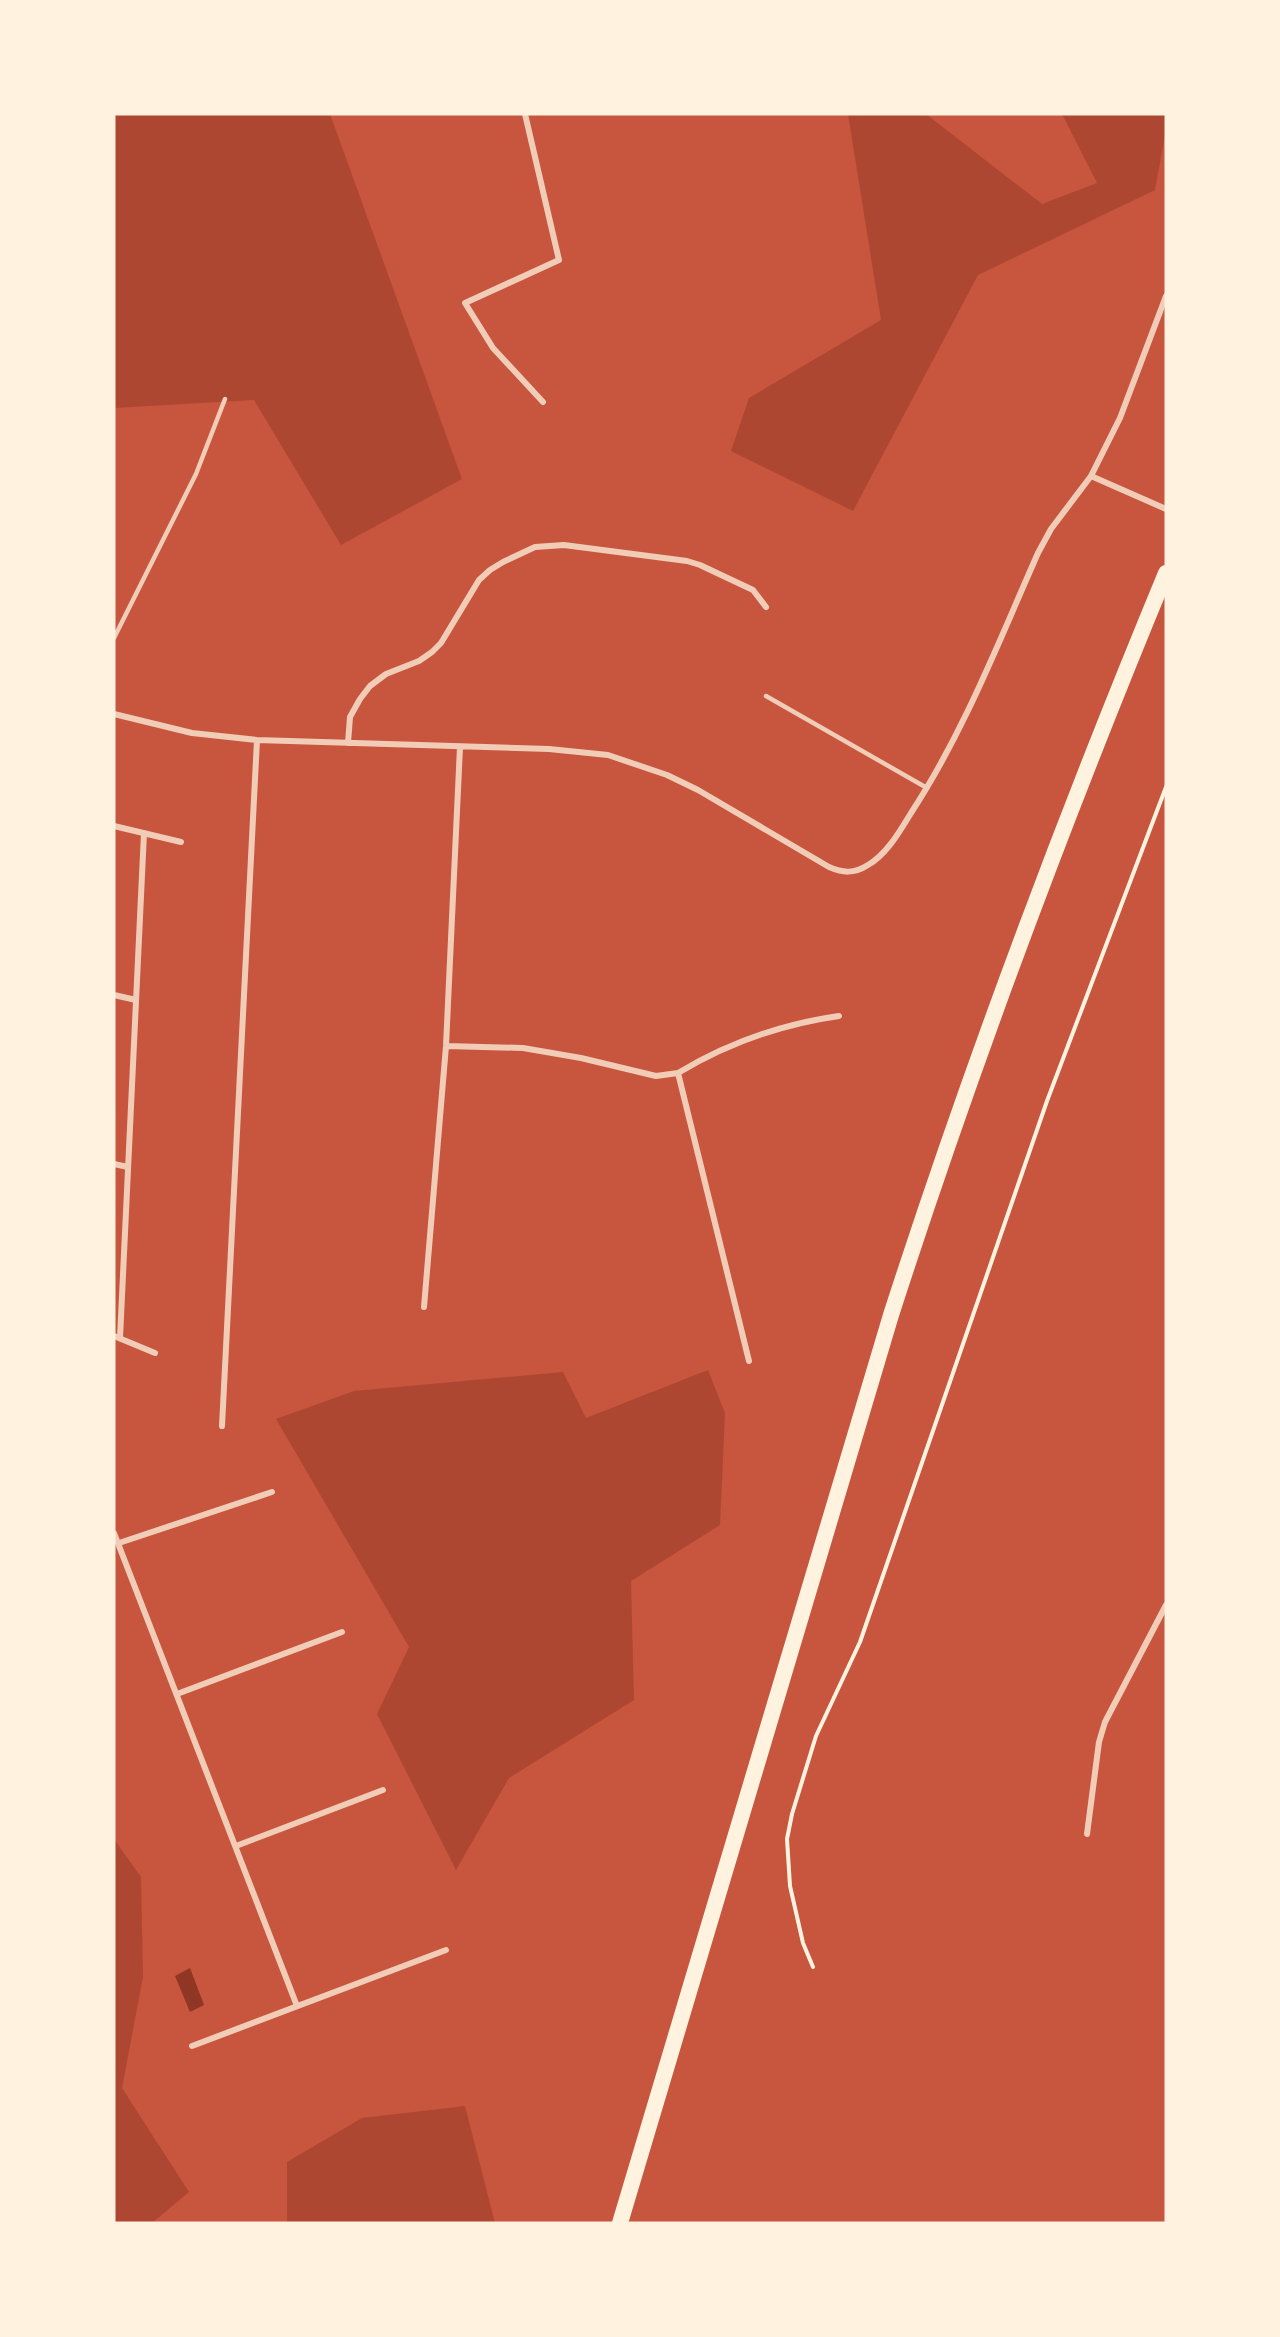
<svg xmlns="http://www.w3.org/2000/svg" width="1280" height="2337" font-family="Inter,sans-serif">
<style>
.green{fill:#ae4732}
.water{fill:#8f3625}
.lines{fill:none;stroke-linecap:round;stroke-linejoin:round}
.path{stroke:#fff3e0;stroke-width:4}
.service{stroke:#f1ccb7;stroke-width:4.5}
.minor{stroke:#f1ccb7;stroke-width:6}
.trunk{stroke:#fff3e0;stroke-width:16}
</style>
<rect width="100%" height="100%" fill="#c8553d"/>
<path class="green" d="M 114,114 L 330,114 L 462,479 L 341,545 L 254,400 L 114,408 Z
M 848,114 L 926,114 L 1042,204 L 1097,183 L 1062,114 L 1166,114 L 1166,130 L 1155,190 L 978,275 L 853,511 L 731,451 L 749,398 L 881,320 Z
M 708,1370 L 725,1413 L 720,1525 L 631,1581 L 634,1700 L 509,1778 L 456,1870 L 377,1714 L 409,1647 L 276,1419 L 354,1391 L 563,1372 L 586,1418 Z
M 114,1839 L 141,1877 L 143,1977 L 122,2088 L 189,2192 L 152,2223 L 114,2223 Z
M 465,2106 L 495,2223 L 287,2223 L 287,2162 L 362,2118 Z"/>
<path class="water" d="M 190,1968 L 204,2005 L 190,2012 L 175,1976 Z"/>
<g class="lines">
<path class="path" d="M 813,1967 L 803,1943 L 790,1886 L 787,1839 L 792,1814 L 816,1736 L 860,1642 L 1047,1101 L 1166,787"/>
<path class="service" d="M 114,638 L 196,474 L 225,399
M 766,696 L 927,788"/>
<path class="minor" d="M 525,114 L 559,260 L 465,303 L 493,348 L 543,402
M 1091,476 L 1166,509
M 114,714 L 192,733 L 257,740 L 549,749 L 608,755 L 667,775 L 698,790 L 829,867 C 843,873 854,874 868,865 C 887,854 900,831 911,813 C 964,732 999,641 1038,553 L 1051,529 L 1091,476 L 1120,418 L 1166,296
M 348,743 L 350,717 L 360,699 L 370,686 L 386,674 L 419,661 L 432,652 L 441,643 L 479,580 L 490,570 L 503,562 L 535,547 L 564,545 L 687,561 L 700,565 L 753,590 L 766,607
M 114,826 L 181,842
M 114,995 L 136,1000
M 446,1046 L 523,1048 L 581,1058 L 656,1076 L 678,1073 L 749,1361
M 678,1073 C 728,1043 782,1024 839,1016
M 114,1164 L 128,1167
M 424,1307 L 446,1046 L 460,747
M 114,1336 L 155,1353
M 120,1338 L 144,833
M 222,1426 L 257,740
M 114,1533 L 297,2006
M 119,1543 L 272,1492
M 177,1694 L 342,1632
M 1087,1834 L 1099,1742 L 1105,1722 L 1166,1605
M 236,1846 L 383,1790
M 192,2046 L 446,1950"/>
<path class="trunk" d="M 620,2223 L 891,1315 C 972,1064 1065,817 1166,573"/>
</g>
<rect width="1280" height="2337" fill="none" stroke="#fff3e0" stroke-width="231"/>
</svg>
